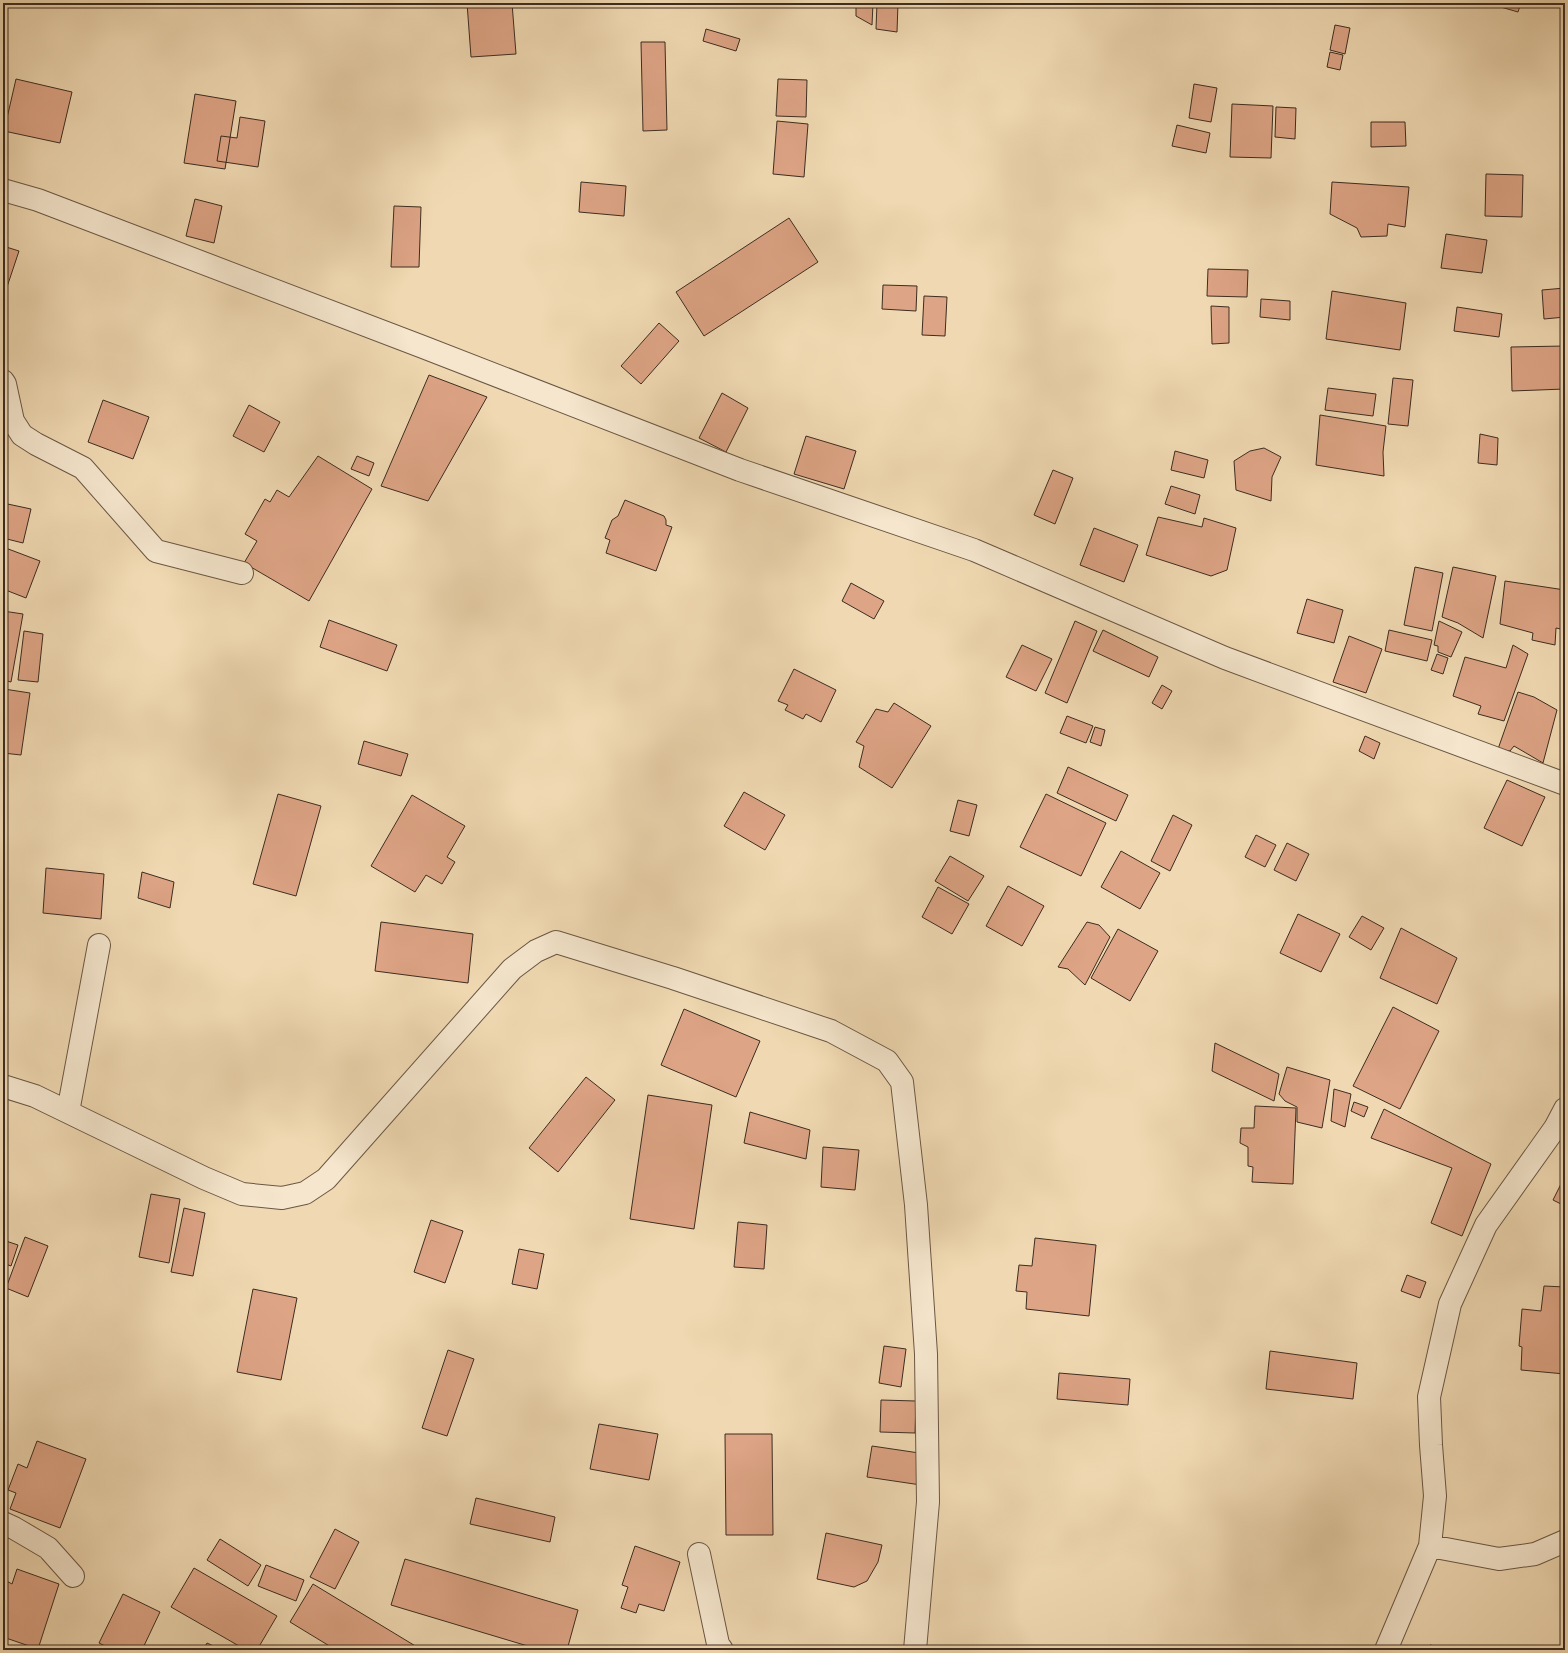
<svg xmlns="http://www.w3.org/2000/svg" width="1568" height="1653" font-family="'Libre Bodoni',serif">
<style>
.building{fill:#dda485;stroke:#3d2c20}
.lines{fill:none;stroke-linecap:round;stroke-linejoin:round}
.minor-casing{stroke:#6a5744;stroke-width:24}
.minor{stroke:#f5e6cd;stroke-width:22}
</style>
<rect width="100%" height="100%" fill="#f0d9b2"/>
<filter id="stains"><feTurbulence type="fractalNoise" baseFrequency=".005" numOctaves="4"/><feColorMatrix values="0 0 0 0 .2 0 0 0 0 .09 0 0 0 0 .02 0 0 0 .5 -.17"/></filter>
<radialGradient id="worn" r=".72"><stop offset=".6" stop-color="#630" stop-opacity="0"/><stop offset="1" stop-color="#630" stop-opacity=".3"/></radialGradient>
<path class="building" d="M 467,3 L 512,3 L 516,54 L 471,57 Z
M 856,3 L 873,3 L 872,25 L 856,16 Z
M 877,3 L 898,3 L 897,32 L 876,29 Z
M 1487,3 L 1521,3 L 1518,12 Z
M 1335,25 L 1350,28 L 1345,54 L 1330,50 Z
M 706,29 L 740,39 L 736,51 L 703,41 Z
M 641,42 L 665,42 L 667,130 L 643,131 Z
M 1330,52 L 1343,55 L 1340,70 L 1327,67 Z
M 16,79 L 72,92 L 60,143 L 4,131 Z
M 778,79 L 807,80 L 806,117 L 776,116 Z
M 1194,84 L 1217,88 L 1211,122 L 1189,118 Z
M 195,94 L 236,101 L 225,169 L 184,163 Z
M 1232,104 L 1273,106 L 1271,158 L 1230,157 Z
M 1276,107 L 1296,108 L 1295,139 L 1275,137 Z
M 240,117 L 265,121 L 258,167 L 217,161 L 221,136 L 237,138 Z
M 777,121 L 808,124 L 804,177 L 773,174 Z
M 1371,122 L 1405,122 L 1406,146 L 1371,147 Z
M 1177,125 L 1210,133 L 1206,153 L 1172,146 Z
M 1486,174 L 1523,175 L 1522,217 L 1485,216 Z
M 581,182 L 626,186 L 624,216 L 579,212 Z
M 1332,182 L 1409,187 L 1405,227 L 1388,224 L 1387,236 L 1361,237 L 1357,228 L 1330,214 Z
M 195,199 L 222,206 L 214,243 L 186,236 Z
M 394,206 L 421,207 L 419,267 L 391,267 Z
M 789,218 L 818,262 L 704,336 L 676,292 Z
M 1446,234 L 1487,240 L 1482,273 L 1441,268 Z
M 3,246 L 19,251 L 3,299 Z
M 1208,269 L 1248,270 L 1247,297 L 1207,296 Z
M 883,285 L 917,286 L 916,311 L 882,309 Z
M 1565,288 L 1565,317 L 1544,319 L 1542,290 Z
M 1332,291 L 1406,303 L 1400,350 L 1326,339 Z
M 924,296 L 947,297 L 945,336 L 922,335 Z
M 1261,299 L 1290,301 L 1290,320 L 1260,317 Z
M 1211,306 L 1229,307 L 1229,343 L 1212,344 Z
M 1457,307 L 1502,314 L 1499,337 L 1454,331 Z
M 659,323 L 679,341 L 641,384 L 621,366 Z
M 1565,346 L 1565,389 L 1512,391 L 1511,347 Z
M 429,375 L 487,397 L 428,501 L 381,486 Z
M 1393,378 L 1413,380 L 1408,426 L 1388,424 Z
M 1328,388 L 1376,394 L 1373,416 L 1325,410 Z
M 722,393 L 748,408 L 726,452 L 699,438 Z
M 103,400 L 149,417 L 133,459 L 88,442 Z
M 249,405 L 280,422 L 264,452 L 233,436 Z
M 1320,415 L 1386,426 L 1383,452 L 1384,476 L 1316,465 Z
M 1480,434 L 1498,438 L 1497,465 L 1478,463 Z
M 806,436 L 856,451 L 844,489 L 794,474 Z
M 1264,448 L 1281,457 L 1272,477 L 1271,501 L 1236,490 L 1234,461 L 1250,451 Z
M 1175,451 L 1208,460 L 1204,478 L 1171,470 Z
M 318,456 L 372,489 L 309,601 L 244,563 L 257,541 L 245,534 L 265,499 L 270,502 L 277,490 L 289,497 Z
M 357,456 L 374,463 L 369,476 L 351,469 Z
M 1053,470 L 1073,478 L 1055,524 L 1034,515 Z
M 1171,486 L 1200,495 L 1195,514 L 1165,504 Z
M 625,500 L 664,516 L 666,520 L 666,525 L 672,527 L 656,571 L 606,553 L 610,540 L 605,538 L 612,520 L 618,516 Z
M 3,503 L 31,509 L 23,543 L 3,538 Z
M 1158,517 L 1202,527 L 1204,518 L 1236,528 L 1227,570 L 1211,576 L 1146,555 Z
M 1094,528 L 1138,545 L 1124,582 L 1080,565 Z
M 3,547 L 40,561 L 26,598 L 3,589 Z
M 1415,567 L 1443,573 L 1432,631 L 1404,625 Z
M 1453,567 L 1496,576 L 1483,638 L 1458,623 L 1442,617 Z
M 1505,581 L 1565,590 L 1565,630 L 1556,628 L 1555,645 L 1532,640 L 1533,633 L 1500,624 Z
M 851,583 L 884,601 L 874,619 L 842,601 Z
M 1307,599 L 1343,610 L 1334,643 L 1297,633 Z
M 3,611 L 23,614 L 11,682 L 3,680 Z
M 329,620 L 397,645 L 387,671 L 320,647 Z
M 1075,621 L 1097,631 L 1067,703 L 1045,693 Z
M 1439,621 L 1462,632 L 1451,657 L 1438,652 L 1438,646 L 1434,645 Z
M 1103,630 L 1158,657 L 1149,677 L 1093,651 Z
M 1389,630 L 1432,640 L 1427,661 L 1385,651 Z
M 24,631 L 43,634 L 38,682 L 18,680 Z
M 1349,636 L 1382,649 L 1366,693 L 1333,682 Z
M 1022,645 L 1052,659 L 1036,691 L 1006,677 Z
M 1513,645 L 1528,654 L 1504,721 L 1478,714 L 1481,706 L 1453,696 L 1465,657 L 1506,668 Z
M 1437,654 L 1448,658 L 1443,674 L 1431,670 Z
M 794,669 L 836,690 L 821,722 L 806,714 L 803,719 L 785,710 L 788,705 L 778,701 Z
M 1162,685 L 1172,691 L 1162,709 L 1152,703 Z
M 4,689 L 30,693 L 21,755 L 3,753 Z
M 1518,692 L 1534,697 L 1557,710 L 1543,763 L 1514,746 L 1510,751 L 1498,749 Z
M 894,703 L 931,726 L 892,788 L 859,767 L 864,746 L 856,742 L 876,709 L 888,712 Z
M 1067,716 L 1093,726 L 1086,743 L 1060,733 Z
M 1095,727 L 1105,730 L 1101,746 L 1090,742 Z
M 1365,736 L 1380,743 L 1374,759 L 1359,751 Z
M 364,741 L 408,754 L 401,776 L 358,764 Z
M 1068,767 L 1128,795 L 1116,821 L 1057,793 Z
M 1507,780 L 1545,797 L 1522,846 L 1484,828 Z
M 744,792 L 785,815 L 765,850 L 724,826 Z
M 278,794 L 321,806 L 296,896 L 253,884 Z
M 1046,794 L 1106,823 L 1081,876 L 1020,847 Z
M 412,795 L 465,826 L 447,857 L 455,862 L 442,884 L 426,875 L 415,892 L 371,866 Z
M 958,800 L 977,805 L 969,836 L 950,831 Z
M 1173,815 L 1192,825 L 1170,871 L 1151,861 Z
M 1256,835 L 1276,845 L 1265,867 L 1245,857 Z
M 1287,843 L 1309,854 L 1296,881 L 1274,870 Z
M 1121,851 L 1160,873 L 1140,909 L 1101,887 Z
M 950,856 L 984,876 L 968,901 L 935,881 Z
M 46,868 L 104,874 L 101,919 L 43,913 Z
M 142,872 L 174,882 L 170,908 L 138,898 Z
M 1008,886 L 1044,906 L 1022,946 L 986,926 Z
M 938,887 L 969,904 L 952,934 L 922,917 Z
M 1298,914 L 1340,934 L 1321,972 L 1280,953 Z
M 1362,916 L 1384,928 L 1371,950 L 1349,937 Z
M 381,922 L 473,934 L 468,983 L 375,971 Z
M 1087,922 L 1099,925 L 1110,937 L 1085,985 L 1068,969 L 1058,967 Z
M 1401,928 L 1457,958 L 1437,1004 L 1380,978 Z
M 1118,929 L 1158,951 L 1130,1001 L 1091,978 Z
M 1393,1007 L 1439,1031 L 1400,1109 L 1353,1086 Z
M 684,1009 L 760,1041 L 736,1097 L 661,1065 Z
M 1215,1043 L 1279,1074 L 1274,1101 L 1212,1071 Z
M 1287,1067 L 1330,1080 L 1322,1128 L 1297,1122 L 1297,1107 L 1285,1101 L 1279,1094 Z
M 586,1077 L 615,1100 L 558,1172 L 529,1148 Z
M 1334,1089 L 1351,1094 L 1345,1127 L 1331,1121 Z
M 648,1095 L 712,1105 L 694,1229 L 630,1219 Z
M 1354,1102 L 1368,1107 L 1364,1117 L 1351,1111 Z
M 1255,1106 L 1296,1108 L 1293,1184 L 1252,1182 L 1253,1167 L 1248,1166 L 1248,1147 L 1240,1143 L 1241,1128 L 1254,1128 Z
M 1384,1109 L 1491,1164 L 1462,1236 L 1431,1223 L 1452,1168 L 1371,1138 Z
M 750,1112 L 810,1130 L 806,1159 L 744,1143 Z
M 823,1147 L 859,1150 L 855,1190 L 821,1187 Z
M 1565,1176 L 1565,1206 L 1553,1200 Z
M 151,1194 L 180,1199 L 169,1263 L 139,1257 Z
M 184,1208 L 205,1213 L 193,1276 L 171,1272 Z
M 431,1220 L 463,1231 L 445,1283 L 414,1272 Z
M 738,1222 L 767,1225 L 764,1269 L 734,1267 Z
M 25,1237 L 48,1246 L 28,1297 L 6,1288 Z
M 1035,1238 L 1096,1245 L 1089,1316 L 1026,1309 L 1027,1292 L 1016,1291 L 1019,1265 L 1032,1266 Z
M 3,1240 L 18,1245 L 11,1266 L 3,1263 Z
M 519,1249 L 544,1254 L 537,1289 L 512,1284 Z
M 1407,1275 L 1426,1282 L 1420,1298 L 1401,1291 Z
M 1544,1286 L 1565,1287 L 1565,1374 L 1521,1370 L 1522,1347 L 1519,1346 L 1522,1309 L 1541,1311 Z
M 253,1289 L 297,1298 L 281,1380 L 237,1372 Z
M 884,1346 L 906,1349 L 901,1387 L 879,1383 Z
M 448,1350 L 474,1359 L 447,1436 L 422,1428 Z
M 1270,1351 L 1357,1363 L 1353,1399 L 1266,1389 Z
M 1059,1373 L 1130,1379 L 1128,1405 L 1057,1399 Z
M 881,1400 L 916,1401 L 915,1433 L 880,1432 Z
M 599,1424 L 658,1434 L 649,1480 L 590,1469 Z
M 725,1434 L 772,1434 L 773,1535 L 726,1535 Z
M 37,1441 L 86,1459 L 60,1528 L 10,1509 L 16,1493 L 8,1490 L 18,1464 L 27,1468 Z
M 872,1446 L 926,1454 L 921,1485 L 867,1477 Z
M 476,1498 L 555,1517 L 550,1542 L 470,1524 Z
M 335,1529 L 359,1542 L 335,1589 L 310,1577 Z
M 826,1533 L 882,1545 L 878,1562 L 867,1581 L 854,1587 L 817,1579 Z
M 220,1539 L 261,1565 L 248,1586 L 207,1560 Z
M 635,1546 L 680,1562 L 664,1611 L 639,1604 L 636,1613 L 621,1608 L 628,1587 L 622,1585 Z
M 405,1559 L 578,1610 L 567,1650 L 541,1650 L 391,1605 Z
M 266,1565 L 304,1580 L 296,1601 L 258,1586 Z
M 194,1568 L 277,1616 L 257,1650 L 246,1650 L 171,1607 Z
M 17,1569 L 59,1584 L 38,1649 L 3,1637 L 3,1579 L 12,1584 Z
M 313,1584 L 422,1650 L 336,1650 L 290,1622 Z
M 123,1594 L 160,1612 L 142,1650 L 113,1650 L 99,1643 Z
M 207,1643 L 222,1650 L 203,1650 Z
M 1430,1645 L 1456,1650 L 1428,1650 Z"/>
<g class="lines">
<g class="minor-casing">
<path id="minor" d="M 3,190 L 38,200 L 423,347 L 740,470 L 974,550 L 1225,658 L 1565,784
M 3,381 L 5,384 L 13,421 L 22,435 L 36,444 L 83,468 L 156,551 L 242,573
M 3,1086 L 35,1096 L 204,1178 L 242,1194 L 282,1198 L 305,1193 L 326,1179 L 512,969 L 536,951 L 556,942 L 673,978 L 831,1031 L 887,1061 L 902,1082 L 916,1205 L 926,1354 L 928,1502 L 915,1650
M 68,1112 L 99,945
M 3,1523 L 14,1528 L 48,1548 L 73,1576
M 1430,1546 L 1499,1559 L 1535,1554 L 1565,1541
M 699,1554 L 718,1644 L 722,1650
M 1386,1650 L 1430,1546 L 1435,1496 L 1431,1445 L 1429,1397 L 1450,1304 L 1486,1225 L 1555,1128 L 1565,1109"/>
</g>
<use href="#minor" class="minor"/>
</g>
<rect width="1568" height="1653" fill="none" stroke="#f0d9b2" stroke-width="16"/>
<rect x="4" y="4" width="1560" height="1645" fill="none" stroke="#3d2c20" stroke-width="2"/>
<rect x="8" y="8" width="1552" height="1637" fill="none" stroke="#3d2c20"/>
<rect width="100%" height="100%" filter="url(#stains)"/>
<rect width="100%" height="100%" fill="url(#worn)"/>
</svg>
